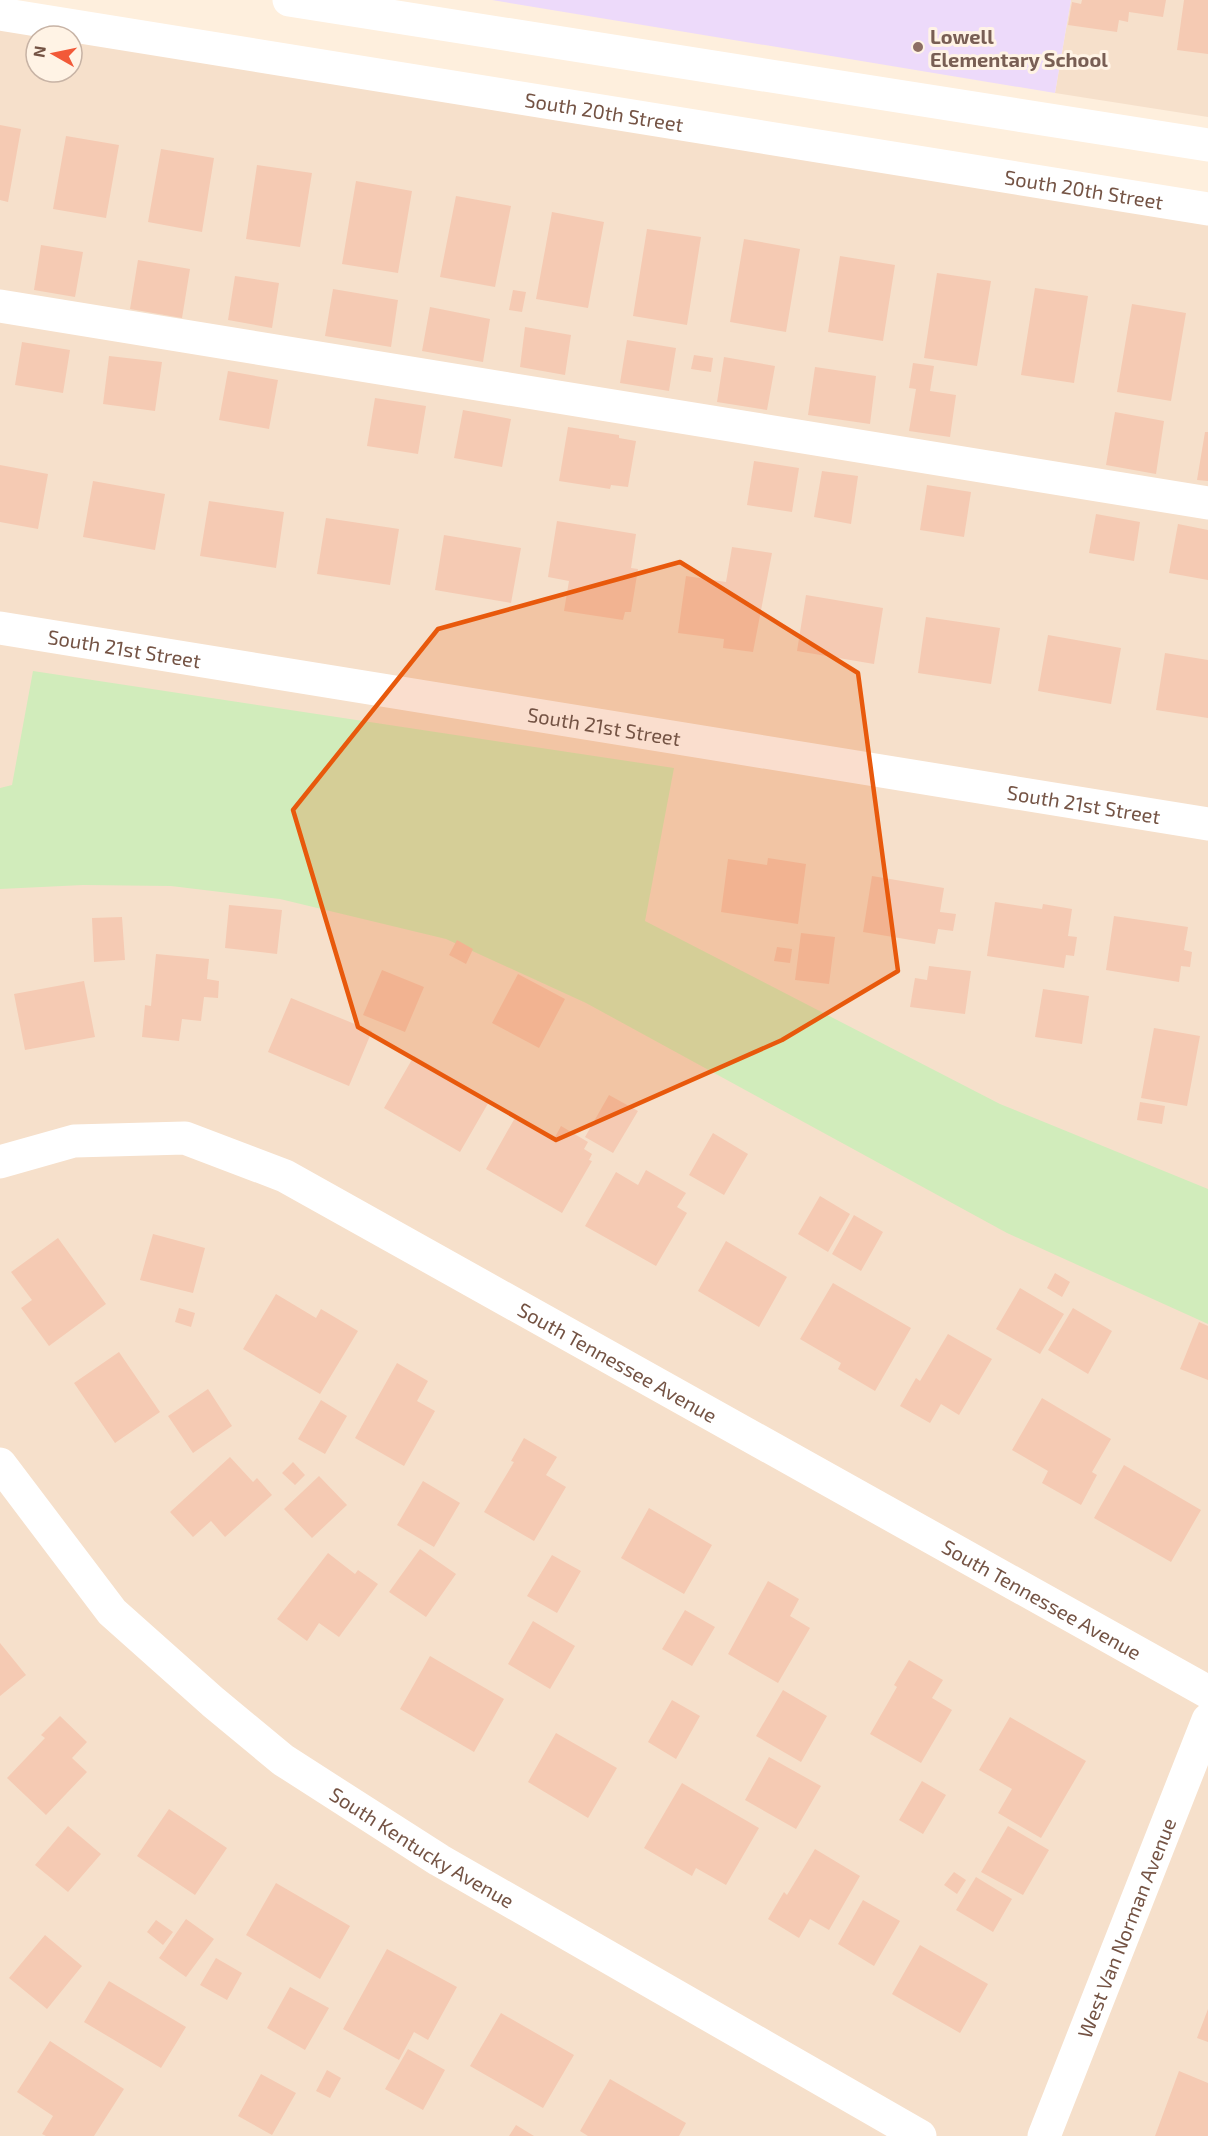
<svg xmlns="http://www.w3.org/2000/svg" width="1208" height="2136" font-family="'Exo 2',sans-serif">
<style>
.residential{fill:#f6e0cb;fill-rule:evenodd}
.education{fill:#eddafa}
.park{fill:#d1ecbb}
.building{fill:#f5cab3}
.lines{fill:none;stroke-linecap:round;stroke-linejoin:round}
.minor{stroke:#fff;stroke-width:33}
.marked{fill:#e8590c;fill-opacity:0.2;stroke:#e8590c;stroke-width:4.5;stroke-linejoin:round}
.education-dot{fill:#8d6e63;stroke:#fff3e5;stroke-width:2}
.labels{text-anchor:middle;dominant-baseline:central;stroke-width:6;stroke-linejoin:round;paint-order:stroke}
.education-label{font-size:20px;font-weight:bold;fill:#785e54;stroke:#fff3e5;text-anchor:start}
.street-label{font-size:20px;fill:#745344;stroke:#fff3e5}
</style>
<rect width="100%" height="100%" fill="#feefdd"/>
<path class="residential" d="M 1071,0 L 1208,0 L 1208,117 L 1055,93 Z
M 0,14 L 1208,209 L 1208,2136 L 0,2136 ZM 36,36 L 72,36 L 72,72 L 36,72 Z"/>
<path class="education" d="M 492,0 L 1071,0 L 1055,93 Z"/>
<path class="park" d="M 33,671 L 674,768 L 645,921 L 1000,1104 L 1208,1189 L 1208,1324 L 1007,1233 L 586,1003 L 446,939 L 280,899 L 171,886 L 83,885 L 0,889 L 0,788 L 12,785 Z"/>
<path class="building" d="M 1082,0 L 1166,0 L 1163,17 L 1129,12 L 1128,22 L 1119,20 L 1117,32 L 1068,25 L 1072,2 L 1081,4 Z
M 1184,0 L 1208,0 L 1208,54 L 1177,50 Z
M 0,125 L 21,129 L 8,202 L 0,200 Z
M 66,136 L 119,145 L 106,218 L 53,209 Z
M 161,149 L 214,158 L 202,232 L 148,222 Z
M 257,165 L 312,173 L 300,247 L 246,239 Z
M 356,181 L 412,191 L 398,273 L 342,264 Z
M 456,196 L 511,206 L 495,287 L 440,277 Z
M 552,212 L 604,222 L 588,308 L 536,299 Z
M 647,229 L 701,237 L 687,325 L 633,316 Z
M 744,239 L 800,249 L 786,332 L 730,322 Z
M 41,245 L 83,252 L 75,297 L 34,290 Z
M 840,256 L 895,265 L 883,341 L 828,332 Z
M 138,260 L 190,269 L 182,318 L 130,309 Z
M 937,273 L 991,281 L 977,366 L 924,358 Z
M 235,276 L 279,283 L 272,328 L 228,320 Z
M 1035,288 L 1088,296 L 1074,383 L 1021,375 Z
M 333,289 L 398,300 L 391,347 L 325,336 Z
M 513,290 L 526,292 L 522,312 L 509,310 Z
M 1132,304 L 1186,313 L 1171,401 L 1117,392 Z
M 430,307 L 490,319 L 483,362 L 422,351 Z
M 525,327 L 571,335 L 565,375 L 520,367 Z
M 627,340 L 676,348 L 669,391 L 620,383 Z
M 22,342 L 70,350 L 63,393 L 15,385 Z
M 694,355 L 713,358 L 711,372 L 691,369 Z
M 109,356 L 162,362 L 155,411 L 103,404 Z
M 724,357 L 775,366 L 767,410 L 717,402 Z
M 913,363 L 934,366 L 930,391 L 956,395 L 950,437 L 909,431 L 916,389 L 909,388 Z
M 815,367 L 876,376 L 870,424 L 808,415 Z
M 228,371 L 278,380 L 269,429 L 219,420 Z
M 375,398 L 426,406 L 418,454 L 367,446 Z
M 463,410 L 511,419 L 502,467 L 454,458 Z
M 1115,412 L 1164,421 L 1156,474 L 1106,465 Z
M 568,427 L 619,435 L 619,438 L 636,441 L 628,487 L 611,485 L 610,489 L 559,481 Z
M 1205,432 L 1208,432 L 1208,481 L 1197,480 Z
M 754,461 L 799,468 L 792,512 L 747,505 Z
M 0,465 L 48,474 L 38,529 L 0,522 Z
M 822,471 L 858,476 L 851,524 L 814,517 Z
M 93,481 L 165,494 L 155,550 L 83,537 Z
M 927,485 L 971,492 L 964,537 L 920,530 Z
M 209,501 L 284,512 L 276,568 L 200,556 Z
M 1096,514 L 1140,522 L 1134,561 L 1089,553 Z
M 326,518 L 399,529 L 390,585 L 317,574 Z
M 557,521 L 636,534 L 631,568 L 638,569 L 631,612 L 625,612 L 623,620 L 564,611 L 569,581 L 548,577 Z
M 1178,524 L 1208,530 L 1208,580 L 1169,573 Z
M 444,535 L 521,548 L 511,603 L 435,590 Z
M 732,547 L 772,553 L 753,652 L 723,648 L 724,639 L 678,633 L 686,576 L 726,582 Z
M 806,595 L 883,608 L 874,664 L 797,651 Z
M 926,617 L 1000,628 L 991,684 L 918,673 Z
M 1048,635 L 1121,648 L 1111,704 L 1038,691 Z
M 1165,653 L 1208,660 L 1208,718 L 1156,710 Z
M 768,858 L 806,864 L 798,924 L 721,912 L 728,859 L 767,865 Z
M 872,876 L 944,888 L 940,912 L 956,914 L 953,931 L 938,929 L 935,944 L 863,932 Z
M 995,902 L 1042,909 L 1043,904 L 1072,909 L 1068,936 L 1077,937 L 1074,956 L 1066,955 L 1064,968 L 987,956 Z
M 229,905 L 282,910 L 277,954 L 225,948 Z
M 1114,916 L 1188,927 L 1184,950 L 1192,952 L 1190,967 L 1181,966 L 1179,982 L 1106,970 Z
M 122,917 L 125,960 L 94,962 L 92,918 Z
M 801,933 L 835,937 L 829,984 L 795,980 Z
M 457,940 L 473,949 L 466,964 L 449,955 Z
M 777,947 L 792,949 L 790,963 L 774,961 Z
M 156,954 L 209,959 L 207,979 L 219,981 L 218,998 L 204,997 L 201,1021 L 182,1019 L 179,1041 L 142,1037 L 145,1005 L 151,1006 Z
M 929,966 L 971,971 L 965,1014 L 910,1007 L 915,978 L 927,980 Z
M 382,970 L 424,987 L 405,1032 L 363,1015 Z
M 518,974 L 565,999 L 539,1048 L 492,1023 Z
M 84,981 L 95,1037 L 25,1050 L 14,994 Z
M 1043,989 L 1089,996 L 1082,1044 L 1035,1037 Z
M 291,998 L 372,1031 L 349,1086 L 268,1052 Z
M 1154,1028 L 1200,1036 L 1187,1106 L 1141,1098 Z
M 414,1056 L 490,1100 L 460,1152 L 384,1108 Z
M 609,1095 L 638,1111 L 613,1153 L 585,1137 Z
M 1140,1102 L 1165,1106 L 1162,1124 L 1137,1120 Z
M 516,1116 L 554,1139 L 561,1126 L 588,1142 L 584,1149 L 592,1154 L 589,1160 L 592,1161 L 562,1213 L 486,1169 Z
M 713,1133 L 748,1154 L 724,1195 L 689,1175 Z
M 646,1170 L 686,1193 L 677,1207 L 687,1213 L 656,1266 L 585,1226 L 616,1172 L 638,1185 Z
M 820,1196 L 850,1214 L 828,1252 L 798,1234 Z
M 854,1215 L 883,1232 L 861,1271 L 832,1254 Z
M 153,1234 L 205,1248 L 193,1293 L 140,1280 Z
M 58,1238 L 106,1304 L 49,1346 L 21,1308 L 32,1300 L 11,1272 Z
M 726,1241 L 787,1277 L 759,1327 L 698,1291 Z
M 1055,1273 L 1070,1282 L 1062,1297 L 1047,1288 Z
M 833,1283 L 911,1328 L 875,1391 L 838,1369 L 841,1363 L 800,1339 Z
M 1020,1288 L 1064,1314 L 1040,1354 L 996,1329 Z
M 276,1294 L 316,1318 L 321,1309 L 358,1331 L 320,1394 L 243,1349 Z
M 179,1308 L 195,1313 L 191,1327 L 175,1322 Z
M 1073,1308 L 1112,1331 L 1088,1374 L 1048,1350 Z
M 1199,1322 L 1208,1326 L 1208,1380 L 1180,1369 Z
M 948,1334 L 992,1359 L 959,1415 L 941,1404 L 930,1423 L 900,1406 L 916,1378 L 920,1381 Z
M 119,1352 L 160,1412 L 115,1443 L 74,1383 Z
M 397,1363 L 428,1381 L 417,1401 L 435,1411 L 404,1466 L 355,1438 Z
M 208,1389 L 232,1426 L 193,1453 L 168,1416 Z
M 1042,1398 L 1111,1439 L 1092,1472 L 1097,1475 L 1081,1505 L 1042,1483 L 1048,1471 L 1012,1450 Z
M 321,1400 L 347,1416 L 325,1454 L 298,1439 Z
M 524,1438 L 557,1457 L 546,1475 L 566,1487 L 534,1541 L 484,1512 L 514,1462 L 511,1461 Z
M 230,1457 L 253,1482 L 257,1478 L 272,1495 L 225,1537 L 211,1521 L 193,1537 L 170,1512 Z
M 293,1462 L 305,1475 L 295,1485 L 282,1473 Z
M 1124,1465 L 1201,1510 L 1171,1562 L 1094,1518 Z
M 319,1476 L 347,1505 L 312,1538 L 284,1509 Z
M 423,1481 L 460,1503 L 434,1547 L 397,1525 Z
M 649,1508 L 712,1545 L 684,1594 L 621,1558 Z
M 420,1549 L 456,1574 L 426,1617 L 389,1592 Z
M 328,1553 L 355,1574 L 358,1570 L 378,1584 L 339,1637 L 319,1623 L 307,1641 L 277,1619 Z
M 552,1555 L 581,1571 L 557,1613 L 527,1596 Z
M 768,1581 L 799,1599 L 790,1616 L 810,1628 L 778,1683 L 728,1654 Z
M 685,1610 L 715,1627 L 692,1666 L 662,1649 Z
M 533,1621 L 575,1646 L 550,1689 L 508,1664 Z
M 0,1643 L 26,1675 L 0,1696 Z
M 430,1656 L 504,1699 L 474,1752 L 400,1709 Z
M 909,1660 L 943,1680 L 932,1698 L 952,1710 L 921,1763 L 870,1734 L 897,1687 L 894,1685 Z
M 783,1690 L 827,1716 L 801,1762 L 756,1736 Z
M 672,1700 L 700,1716 L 676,1759 L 648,1742 Z
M 60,1716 L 87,1742 L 72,1758 L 87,1772 L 46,1815 L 7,1778 L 45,1738 L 41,1735 Z
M 1010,1717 L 1086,1761 L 1041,1838 L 998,1813 L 1012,1789 L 979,1770 Z
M 556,1733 L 617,1768 L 588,1818 L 528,1782 Z
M 769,1757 L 821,1786 L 796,1829 L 745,1800 Z
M 922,1781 L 946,1795 L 923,1834 L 899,1820 Z
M 682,1783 L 759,1828 L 726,1885 L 696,1868 L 692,1876 L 644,1848 Z
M 169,1809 L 227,1848 L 195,1895 L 137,1856 Z
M 68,1826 L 101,1854 L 68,1892 L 35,1865 Z
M 1008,1826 L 1049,1850 L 1023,1895 L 981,1872 Z
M 815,1849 L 860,1876 L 829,1930 L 810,1919 L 799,1938 L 768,1919 L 784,1892 L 787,1895 Z
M 954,1872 L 966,1880 L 957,1894 L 944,1885 Z
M 976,1877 L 1012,1899 L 993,1932 L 956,1910 Z
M 276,1883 L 350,1926 L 320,1979 L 246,1935 Z
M 863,1900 L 900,1921 L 874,1966 L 838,1944 Z
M 186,1919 L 214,1939 L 186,1977 L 159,1958 Z
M 156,1920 L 173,1932 L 163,1945 L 147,1932 Z
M 45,1935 L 82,1966 L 47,2009 L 9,1978 Z
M 920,1945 L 988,1984 L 960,2033 L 892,1994 Z
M 387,1949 L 457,1987 L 428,2040 L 414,2032 L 399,2060 L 343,2029 Z
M 216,1958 L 242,1973 L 227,2000 L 200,1985 Z
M 109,1981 L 186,2027 L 161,2068 L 84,2022 Z
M 290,1987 L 329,2008 L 305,2050 L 267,2028 Z
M 1208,2009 L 1208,2042 L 1197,2038 Z
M 501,2013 L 574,2055 L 543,2108 L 470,2066 Z
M 50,2041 L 124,2089 L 94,2136 L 46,2136 L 42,2134 L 53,2116 L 17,2092 Z
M 408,2049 L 445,2070 L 423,2110 L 385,2089 Z
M 327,2070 L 341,2078 L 330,2098 L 316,2091 Z
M 1179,2071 L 1208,2083 L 1208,2136 L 1155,2136 Z
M 261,2074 L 296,2093 L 272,2135 L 238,2116 Z
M 610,2079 L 686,2123 L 679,2136 L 588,2136 L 580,2131 Z
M 516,2125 L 534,2136 L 509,2136 Z"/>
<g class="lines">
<g class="minor">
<path d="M 289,0 L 1208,145"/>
<path id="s1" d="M 0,14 L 1208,209"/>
<path d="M 0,306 L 1208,503"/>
<path id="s2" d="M 0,628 L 1208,824"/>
<path id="s3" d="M 0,1162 L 74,1141 L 185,1138 L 285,1176 L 1208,1692"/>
<path id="s4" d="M 0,1464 L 112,1612 L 213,1702 L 283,1760 L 439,1860 L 920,2136"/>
<path id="s5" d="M 1044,2136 L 1208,1720"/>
</g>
</g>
<path class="marked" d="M 680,562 L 858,673 L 898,971 L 782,1040 L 556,1140 L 358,1027 L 293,810 L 438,629 Z"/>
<circle class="education-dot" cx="918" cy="47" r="6"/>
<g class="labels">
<g class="education-label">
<text x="930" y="36">Lowell<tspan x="930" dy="23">Elementary School</tspan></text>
</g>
<g class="street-label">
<text stroke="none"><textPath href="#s1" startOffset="612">South 20th Street</textPath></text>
<text stroke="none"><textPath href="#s1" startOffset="1098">South 20th Street</textPath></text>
<text stroke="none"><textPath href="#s2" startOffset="126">South 21st Street</textPath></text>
<text stroke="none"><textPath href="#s2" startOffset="612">South 21st Street</textPath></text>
<text stroke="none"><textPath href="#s2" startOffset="1098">South 21st Street</textPath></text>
<text stroke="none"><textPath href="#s3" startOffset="676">South Tennessee Avenue</textPath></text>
<text stroke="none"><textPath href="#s3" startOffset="1162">South Tennessee Avenue</textPath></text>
<text stroke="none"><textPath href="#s4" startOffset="576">South Kentucky Avenue</textPath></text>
<text stroke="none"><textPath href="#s5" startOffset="224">West Van Norman Avenue</textPath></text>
</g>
</g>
<g transform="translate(54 54) rotate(279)"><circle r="28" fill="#fff3e5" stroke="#c7b3a5" stroke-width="1.5"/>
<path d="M0-4.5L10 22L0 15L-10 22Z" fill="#f25938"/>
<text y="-9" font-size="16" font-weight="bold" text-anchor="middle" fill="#745344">N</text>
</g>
</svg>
